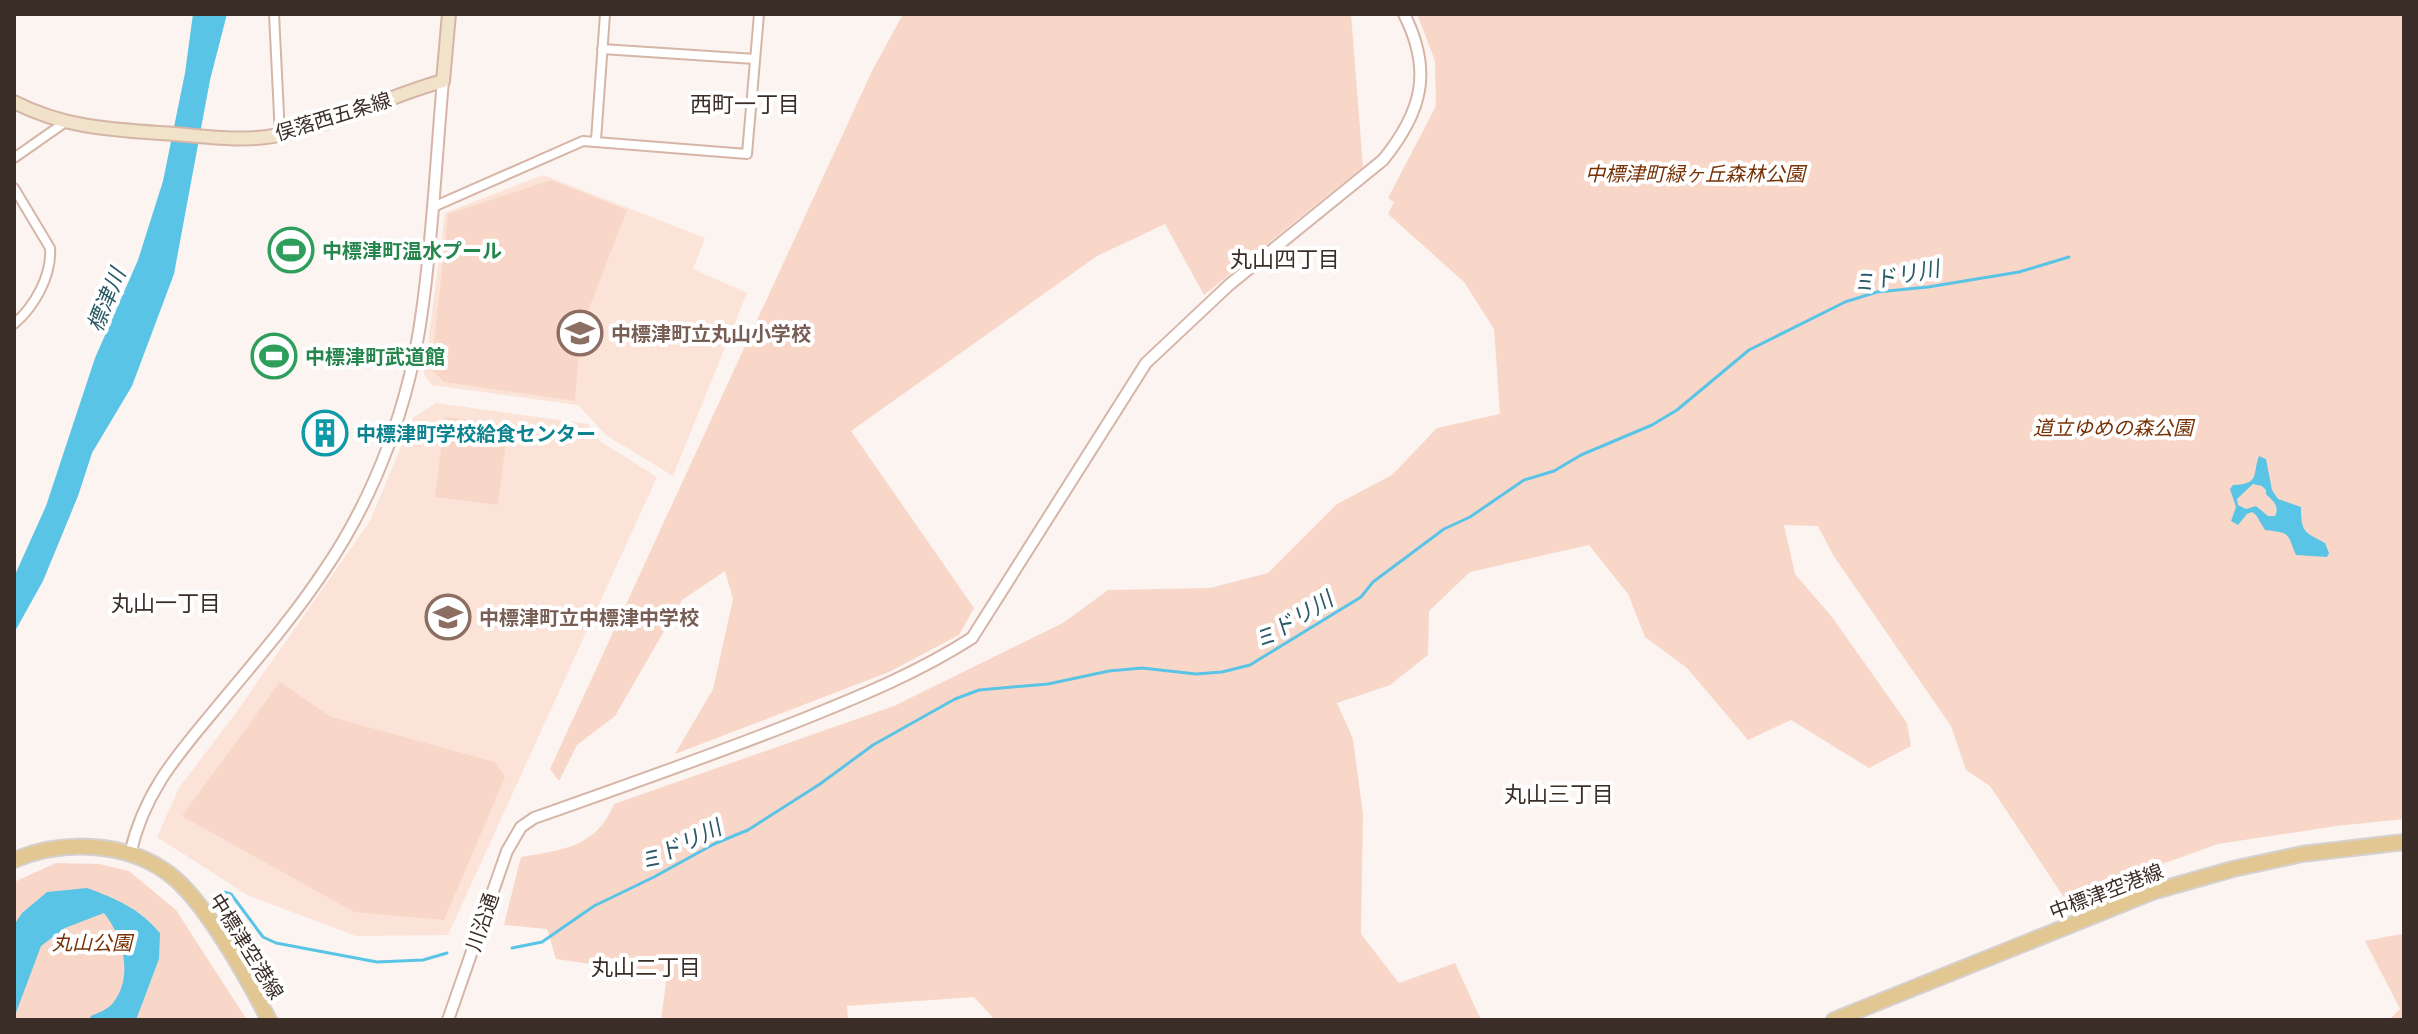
<svg xmlns="http://www.w3.org/2000/svg" width="2418" height="1034" font-family="Lora,'Noto Sans JP',serif">
<style>
.built{fill:#fce3d8}
.green{fill:#f8d7c8}
.water{fill:#5ac4e6;fill-rule:evenodd}
.lines{fill:none;stroke-linecap:round;stroke-linejoin:round}
.stream{stroke:#5ac4e6;stroke-width:3}
.minor-casing{stroke:#d6b5a7;stroke-width:12}
.tertiary-casing{stroke:#d6b5a7;stroke-width:14}
.secondary-casing{stroke:#d6b5a7;stroke-width:16}
.primary-casing{stroke:#d4d1d0;stroke-width:18}
.minor{stroke:#fff;stroke-width:8}
.tertiary{stroke:#fff;stroke-width:10}
.secondary{stroke:#f0e3c9;stroke-width:12}
.primary{stroke:#e2c792;stroke-width:14}
.labels{text-anchor:middle;dominant-baseline:central;stroke-width:8;stroke-linejoin:round;paint-order:stroke}
.street-label{font-size:20px;fill:#3b2e28;stroke:#fff}
.park-label{font-size:20px;font-style:italic;fill:#773104;stroke:#fff}
.leisure-label{font-size:20px;font-weight:bold;fill:#27864d;stroke:#fff;text-anchor:start}
.education-label{font-size:20px;font-weight:bold;fill:#785e54;stroke:#fff;text-anchor:start}
.culture-label{font-size:20px;font-weight:bold;fill:#0d838f;stroke:#fff;text-anchor:start}
.neighbourhood-label{font-size:22px;fill:#3b2e28;stroke:#fff}
.water-label{font-size:22px;font-style:italic;fill:#2b5967;stroke:#fff}
</style>
<rect width="100%" height="100%" fill="#fbf4f1"/>
<path class="built" d="M 543,175 L 705,238 L 693,269 L 747,293 L 673,476 L 606,435 L 578,405 L 432,385 L 424,374 L 445,213 Z
M 436,403 L 588,424 L 600,441 L 657,477 L 448,935 L 356,936 L 249,896 L 157,837 L 179,788 L 235,714 L 370,521 L 413,418 Z"/>
<path class="green" d="M 903,14 L 1351,14 L 1363,167 L 1204,295 L 1165,224 L 1097,256 L 851,431 L 974,608 L 959,635 L 889,672 L 675,754 L 713,689 L 733,599 L 725,571 L 682,600 L 615,716 L 577,745 L 559,781 L 550,769 L 872,71 Z
M 1417,14 L 2404,14 L 2404,819 L 2336,826 L 2218,844 L 2065,899 L 1990,786 L 1966,770 L 1951,726 L 1833,555 L 1818,526 L 1784,525 L 1795,574 L 1832,617 L 1907,723 L 1911,746 L 1869,768 L 1791,720 L 1748,740 L 1687,668 L 1645,637 L 1628,594 L 1589,545 L 1470,572 L 1429,611 L 1428,655 L 1390,685 L 1337,703 L 1353,739 L 1363,814 L 1361,934 L 1399,983 L 1455,963 L 1481,1020 L 995,1020 L 974,997 L 847,1006 L 848,1020 L 661,1020 L 667,975 L 556,959 L 547,929 L 504,925 L 521,857 C 562,850 597,847 614,804 L 894,706 L 1063,623 L 1108,590 L 1210,588 L 1268,573 L 1337,504 L 1392,475 L 1437,428 L 1500,414 L 1494,329 L 1464,282 L 1388,214 L 1394,202 L 1388,198 L 1436,106 L 1435,61 Z
M 551,180 L 627,210 L 581,329 L 575,401 L 444,382 L 431,369 L 448,214 Z
M 445,417 L 508,425 L 498,505 L 435,497 Z
M 280,682 L 331,717 L 495,762 L 505,777 L 444,920 L 354,912 L 182,816 Z
M 56,863 L 100,864 L 129,871 L 176,910 L 247,1020 L 14,1020 L 14,882 Z
M 2401,934 L 2404,938 L 2404,1020 L 2389,1020 L 2400,1009 L 2365,941 Z"/>
<path class="water" d="M 193,14 L 227,14 L 210,80 L 174,274 L 132,386 L 92,453 L 78,496 L 43,581 L 14,633 L 14,577 L 46,506 L 95,358 L 138,260 L 163,181 L 185,73 Z
M 2259,456 L 2266,459 L 2272,490 L 2278,499 L 2301,507 C 2301,532 2304,532 2325,543 L 2329,553 L 2327,557 L 2296,555 C 2287,533 2291,533 2265,530 L 2256,515 L 2252,512 L 2247,514 L 2238,525 L 2231,521 L 2236,507 L 2230,489 L 2233,485 C 2261,484 2252,474 2259,456 ZM 2253,484 L 2262,486 L 2266,490 L 2266,494 C 2273,501 2280,506 2275,516 L 2268,516 L 2256,506 L 2246,509 L 2238,505 L 2237,499 Z
M 87,888 C 117,899 140,909 160,933 L 159,959 L 136,1020 L 89,1020 L 91,1016 C 98,1013 108,1009 113,1003 C 134,976 123,937 104,913 L 65,928 L 41,946 L 14,1018 L 14,925 L 22,913 L 47,892 Z"/>
<g class="lines">
<path class="stream" d="M 215,901 L 224,892 L 231,894 L 263,937 L 276,943 L 377,962 L 423,960 L 447,953
M 512,948 L 542,942 L 594,906 L 654,877 L 714,844 L 748,830 L 820,784 L 873,745 L 955,699 L 979,690 L 1048,684 L 1109,671 L 1142,668 L 1196,674 L 1222,672 L 1250,665 L 1361,597 L 1373,582 L 1444,529 L 1470,517 L 1524,480 L 1554,471 L 1581,455 L 1652,425 L 1677,410 L 1749,350 L 1845,302 L 1877,292 L 1928,287 L 2019,272 L 2069,257"/>
<g class="minor-casing">
<path id="minor" d="M 274,14 L 280,135
M 602,49 L 755,59
M 596,140 L 605,14
M 14,158 L 64,123
M 14,188 L 50,248 C 52,275 35,306 14,324
M 433,207 L 583,141 L 747,154 L 759,14"/>
</g>
<g class="tertiary-casing">
<path id="tertiary" d="M 130,854 C 145,788 181,751 223,700 C 258,658 294,616 324,571 C 376,495 410,402 422,311 C 433,235 436,158 443,81
M 448,1020 L 507,851 L 521,827 L 534,818 C 625,786 716,754 806,718 C 863,695 919,672 972,638 L 1146,363 L 1229,285 L 1383,160 C 1422,112 1433,71 1404,14"/>
</g>
<g class="secondary-casing">
<path id="secondary" d="M 14,102 C 66,129 118,130 175,134 C 210,137 245,142 279,135 C 336,124 388,96 443,81 L 449,14"/>
</g>
<g class="primary-casing">
<path id="primary" d="M 14,860 C 62,840 124,841 168,873 C 204,899 248,979 269,1020
M 1834,1020 L 2155,891 L 2233,869 L 2302,854 L 2404,842"/>
</g>
<use href="#minor" class="minor"/>
<use href="#tertiary" class="tertiary"/>
<use href="#secondary" class="secondary"/>
<use href="#primary" class="primary"/>
</g>
<defs>
<g id="stadium-ring" transform="scale(2.3)"><circle r="9.5" fill="#fff" stroke="#2e9e5b" stroke-width="1.5"/><path d="M0-5a6.5 5 0 1 0 0 10a6.5 5 0 1 0 0-10ZM-3.5-1.8h7v3.6h-7Z" fill="#2e9e5b"/></g>
<g id="school-ring" transform="scale(2.3)"><circle r="9.5" fill="#fff" stroke="#8d6e63" stroke-width="1.5"/><path d="M0-5L7-2L0 1L-7-2ZM-4 1L0 2.5L4 1V4Q0 6-4 4Z" fill="#8d6e63"/></g>
<g id="building-ring" transform="scale(2.3)"><circle r="9.5" fill="#fff" stroke="#0f9aa8" stroke-width="1.5"/><path d="M-4-6H4V6H1V3H-1V6H-4ZM-2.5-4.3h1.7v1.8h-1.7ZM.8-4.3h1.7v1.8H.8ZM-2.5-1h1.7V.8h-1.7ZM.8-1h1.7V.8H.8Z" fill="#0f9aa8"/></g>
</defs>
<g fill-rule="evenodd">
<use href="#stadium-ring" x="291" y="250"/>
<use href="#school-ring" x="580" y="333"/>
<use href="#stadium-ring" x="274" y="356"/>
<use href="#building-ring" x="325" y="433"/>
<use href="#school-ring" x="448" y="617"/>
</g>
<g class="labels">
<g class="street-label">
<text transform="translate(333 116) rotate(-17)">俣落西五条線</text>
<text transform="translate(2106 891) rotate(-21)">中標津空港線</text>
<text transform="translate(482 922) rotate(-71)">川沿通</text>
<text transform="translate(247 946) rotate(58)">中標津空港線</text>
</g>
<g class="park-label">
<text x="1695" y="173">中標津町緑ヶ丘森林公園</text>
<text x="2113" y="427">道立ゆめの森公園</text>
<text x="92" y="942">丸山公園</text>
</g>
<g class="leisure-label">
<text x="322" y="250">中標津町温水プール</text>
<text x="305" y="356">中標津町武道館</text>
</g>
<g class="education-label">
<text x="611" y="333">中標津町立丸山小学校</text>
<text x="479" y="617">中標津町立中標津中学校</text>
</g>
<g class="culture-label">
<text x="356" y="433">中標津町学校給食センター</text>
</g>
<g class="neighbourhood-label">
<text x="745" y="104">西町一丁目</text>
<text x="1285" y="259">丸山四丁目</text>
<text x="166" y="603">丸山一丁目</text>
<text x="1559" y="794">丸山三丁目</text>
<text x="646" y="967">丸山二丁目</text>
</g>
<g class="water-label">
<text transform="translate(1896 276) rotate(-11)">ミドリ川</text>
<text transform="translate(106 300) rotate(-68)">標津川</text>
<text transform="translate(1293 620) rotate(-32)">ミドリ川</text>
<text transform="translate(680 845) rotate(-26)">ミドリ川</text>
</g>
</g>
<rect width="2418" height="1034" fill="none" stroke="#3b2e28" stroke-width="32"/>
</svg>
